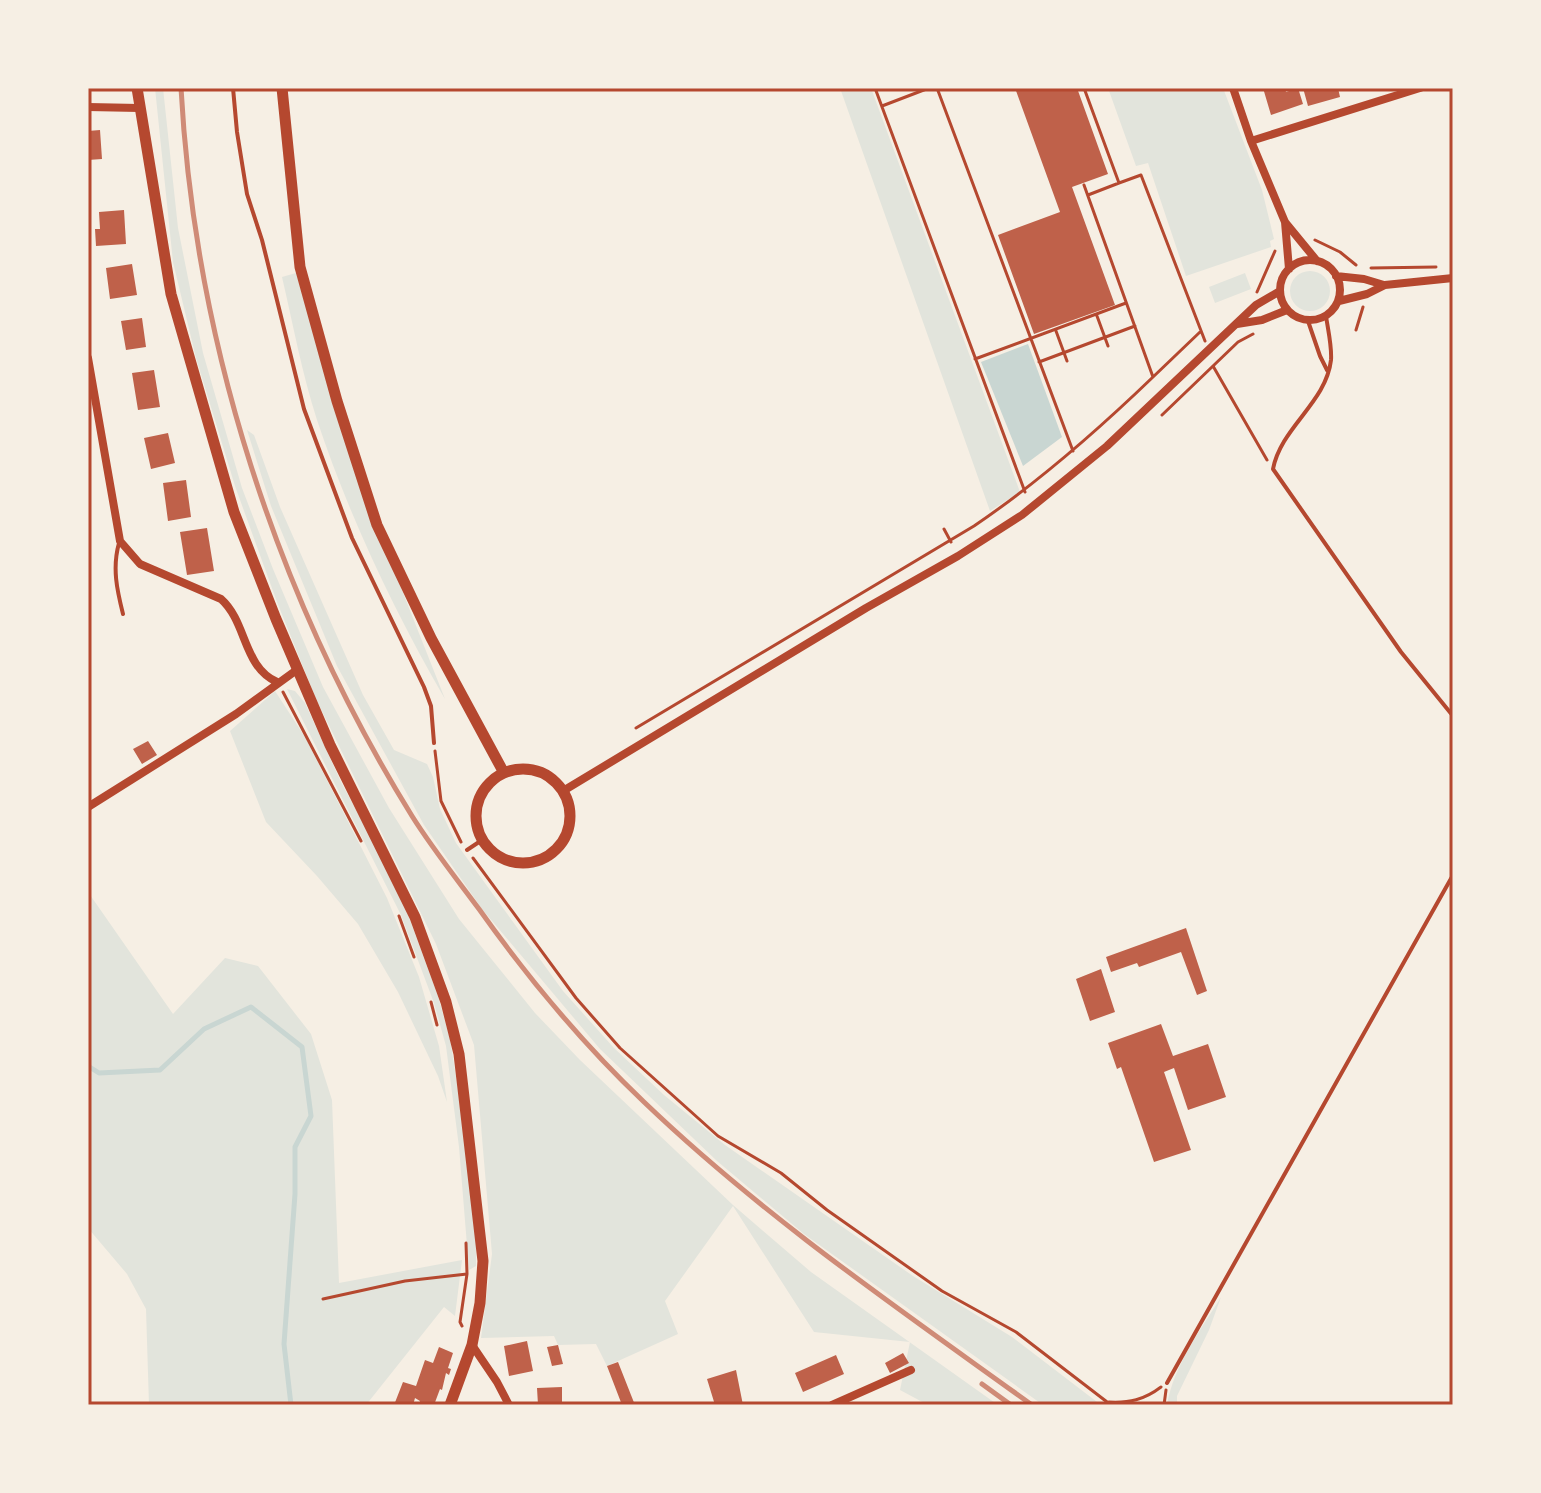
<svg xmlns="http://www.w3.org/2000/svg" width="1541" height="1493" font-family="Rubik,sans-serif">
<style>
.green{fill:#e2e4dc}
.water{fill:#c9d6d2}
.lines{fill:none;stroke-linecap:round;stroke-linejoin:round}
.stream{stroke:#c9d6d2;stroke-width:5}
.building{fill:#bf614a}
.path{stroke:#b5482f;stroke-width:3}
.service{stroke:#b5482f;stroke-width:4}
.minor{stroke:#b5482f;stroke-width:8}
.tertiary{stroke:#b5482f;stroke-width:11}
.rail{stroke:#cf8b77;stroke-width:5}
.neatline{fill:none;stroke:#b5482f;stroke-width:3}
</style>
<rect width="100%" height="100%" fill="#f6efe4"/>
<path class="green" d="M 155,88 L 163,88 L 178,228 L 203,353 L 242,488 L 273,569 L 323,687 L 389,808 L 459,919 L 535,1013 L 580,1060 L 733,1205 L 811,1272 L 998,1405 L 928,1405 L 900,1390 L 910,1342 L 814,1332 L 733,1206 L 665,1301 L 678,1334 L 607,1366 L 596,1344 L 558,1345 L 554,1336 L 481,1338 L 492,1254 L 474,1045 L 436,944 L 316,699 L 277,602 L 235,486 L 196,358 L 173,262 Z
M 840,88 L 871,88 L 1020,492 L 990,511 Z
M 1108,88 L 1223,88 L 1262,190 L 1274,239 L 1270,241 L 1271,247 L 1186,276 L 1148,163 L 1136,166 Z
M1290 291a20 20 0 1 1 40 0a20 20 0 1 1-40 0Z
M 296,273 L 362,489 L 445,699 C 394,611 349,516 317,420 C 302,374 293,324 282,277 Z
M 1245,273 L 1251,289 L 1215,303 L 1209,287 Z
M 247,430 L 254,435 L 280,507 L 363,695 L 394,750 L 427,764 L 433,777 L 440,809 L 456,843 L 563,991 L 614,1048 L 664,1095 L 725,1145 L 913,1276 L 1012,1337 L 1101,1405 L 1043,1405 L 804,1234 L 717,1161 L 600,1049 L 482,909 L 424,825 L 337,666 L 271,506 Z
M 287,689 L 295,691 L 305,703 L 341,782 L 400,893 L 438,996 L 450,1039 L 457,1083 L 476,1239 L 476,1266 L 469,1270 L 459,1147 L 446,1046 L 434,1003 L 401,915 Z
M 275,691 L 305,737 L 387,898 L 419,977 L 439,1046 L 447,1102 L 438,1076 L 398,992 L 358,924 L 317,876 L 266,822 L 230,731 Z
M 88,892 L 173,1014 L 225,958 L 258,966 L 311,1034 L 332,1100 L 339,1283 L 462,1260 L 455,1316 L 444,1307 L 366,1405 L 149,1405 L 146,1309 L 127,1274 L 88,1228 Z
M 1221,1297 L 1209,1330 L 1177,1396 L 1177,1405 L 1167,1405 C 1174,1365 1200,1331 1221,1297 Z"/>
<path class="water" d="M 1028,344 L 1062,437 L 1023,466 L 981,362 Z"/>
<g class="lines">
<path class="stream" d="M 88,1066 L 99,1073 L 160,1070 L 204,1029 L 251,1007 L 302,1047 L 311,1116 L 295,1147 L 295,1194 L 284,1344 L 291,1405"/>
</g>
<path class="building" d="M 1015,88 L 1077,88 L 1108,174 L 1072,187 L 1115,305 L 1034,334 L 998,235 L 1060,212 Z
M 1263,88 L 1285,88 L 1286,92 L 1298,88 L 1303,104 L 1271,115 Z
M 1303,88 L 1338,88 L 1340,97 L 1308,106 Z
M 100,130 L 102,159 L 88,160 L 88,131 Z
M 124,210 L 126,244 L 96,246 L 95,229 L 100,229 L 99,212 Z
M 132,264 L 137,295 L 110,299 L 106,268 Z
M 142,318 L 146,347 L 126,350 L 121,321 Z
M 154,370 L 160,407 L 138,410 L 132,373 Z
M 168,433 L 175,463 L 151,469 L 144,438 Z
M 186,480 L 191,517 L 168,521 L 163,483 Z
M 207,528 L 214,571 L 187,575 L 180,532 Z
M 148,741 L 157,755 L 142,764 L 133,749 Z
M 1186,928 L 1207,991 L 1197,995 L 1181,952 L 1139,967 L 1137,963 L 1111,972 L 1106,957 Z
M 1101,969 L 1115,1012 L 1090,1021 L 1076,979 Z
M 1161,1024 L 1173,1056 L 1208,1044 L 1226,1097 L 1188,1110 L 1174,1068 L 1164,1072 L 1191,1150 L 1154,1162 L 1121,1067 L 1117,1069 L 1108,1043 Z
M 527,1341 L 533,1371 L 509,1376 L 504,1346 Z
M 558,1345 L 563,1364 L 552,1366 L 547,1347 Z
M 439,1347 L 453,1353 L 448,1368 L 451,1369 L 449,1375 L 446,1373 L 442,1390 L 440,1389 L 434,1405 L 419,1405 L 420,1401 L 415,1398 L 413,1405 L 394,1405 L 403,1382 L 416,1386 L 425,1360 L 433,1363 Z
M 903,1353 L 909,1363 L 890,1373 L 885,1363 Z
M 836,1355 L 844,1374 L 803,1392 L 795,1373 Z
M 618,1362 L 631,1395 L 635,1405 L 622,1405 L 607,1366 Z
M 736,1370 L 743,1405 L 715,1405 L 707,1379 Z
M 562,1387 L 562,1405 L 538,1405 L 537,1388 Z"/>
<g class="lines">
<path class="path" d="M 875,88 L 1025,492
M 937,88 L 1073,451
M 1084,88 L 1119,183 L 1141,175 L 1205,341
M 882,106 L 929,88
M 1084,185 L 1153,377 L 1200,332
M 1088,195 L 1119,183
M 1315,240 L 1340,252 L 1356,265
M 1371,268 L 1436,267
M 1257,292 L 1275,251
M 1097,316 L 1108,346
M 1356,330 L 1363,307
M 1056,331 L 1067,361
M 975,359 L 1126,303
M 1039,362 L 1135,326
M 1213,366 L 1267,460
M 1162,415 L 1238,342 L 1253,334
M 944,529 L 951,542
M 283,692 L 361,841
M 636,728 L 974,526 C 1039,482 1097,431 1153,377
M 435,751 L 441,801 L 461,842
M 473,858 L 576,998 L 620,1048 L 718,1136 L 781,1173 L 827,1210 L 942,1291 L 1016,1332 L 1111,1405
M 399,916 L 414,957
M 431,1002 L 437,1025
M 323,1299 L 405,1281 L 467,1274
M 462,1326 L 460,1322 L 467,1274 L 466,1243
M 1109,1402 C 1129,1403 1144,1400 1161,1387
M 1164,1405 L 1166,1390"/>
<path class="service" d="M 233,88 L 237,132 L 247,194 L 262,240 L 304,409 L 352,538 L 424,687 L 431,706 L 434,743
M 1326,316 C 1328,330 1332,346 1331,360 C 1326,403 1281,427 1273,469 L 1401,652 L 1453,716
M 1308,321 L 1320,356 L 1327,370
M 119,543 C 112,568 117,590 123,614
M 467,850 L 482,840
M 1167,1383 L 1453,875"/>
<path class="minor" d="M 1233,88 L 1251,141 L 1285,222 L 1317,261
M 88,107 L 139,108
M 1251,141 L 1420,88
M 1285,222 L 1289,269
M1280 290a30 30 0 1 1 60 0a30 30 0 1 1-60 0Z
M 1336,276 L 1364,279 L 1384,285
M 1339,301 L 1367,294 L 1385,285 L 1453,278
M 1237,324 L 1262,320 L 1287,310
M 88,358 L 120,541 L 140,564 L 221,599 C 247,622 243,667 277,682
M 563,791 L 866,608 L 958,556 L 1022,515 L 1107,446 L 1256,305 L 1280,291
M 88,807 L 236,714 L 298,669
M 472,1345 L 497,1382 L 509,1405
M 832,1405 L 911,1370"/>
<path class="tertiary" d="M 137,88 L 171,294 L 234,512 L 276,619 L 330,745 L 415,917 L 446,1002 L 459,1054 L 483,1261 L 480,1303 L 472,1345 L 450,1405
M 282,88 L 300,267 L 337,401 L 377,525 L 431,638 L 504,773
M476 816a47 47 0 1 1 94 0a47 47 0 1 1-94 0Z"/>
<path class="rail" d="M 181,88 C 195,344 277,598 412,816 C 432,848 456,878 479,909 C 528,978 583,1044 644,1102 C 763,1216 899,1309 1032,1405
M 982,1384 L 1011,1405"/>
</g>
<rect width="1541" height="1493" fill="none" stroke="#f6efe4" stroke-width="180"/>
<rect x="90" y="90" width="1361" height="1313" class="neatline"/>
</svg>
